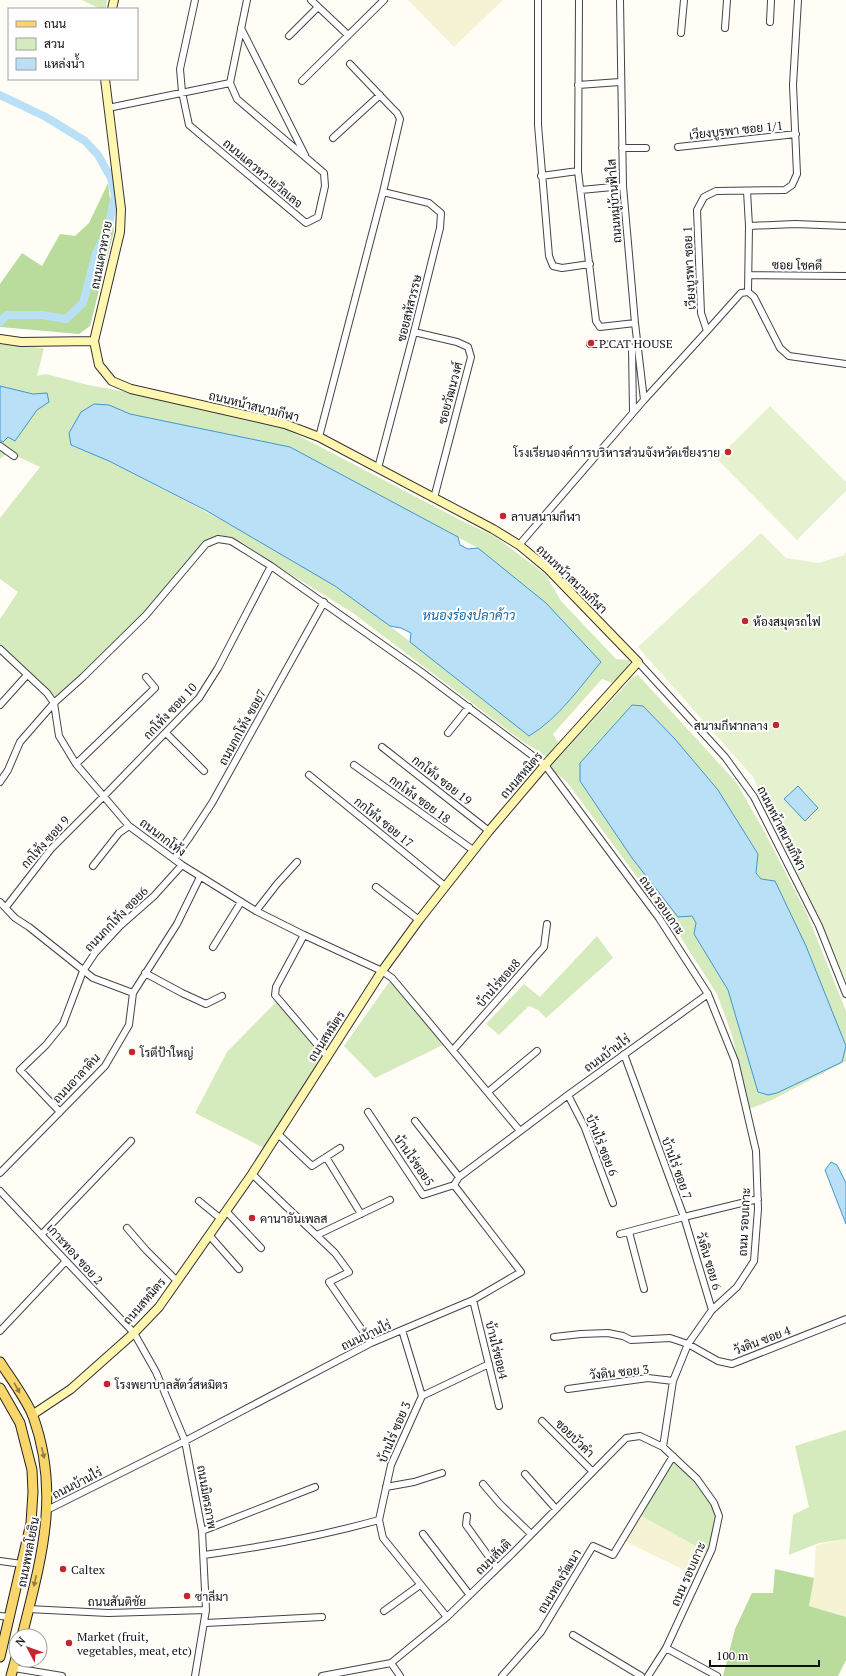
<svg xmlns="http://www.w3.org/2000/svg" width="846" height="1676" font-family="'PT Serif',Sarabun,serif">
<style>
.farmland{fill:#f6f3d4}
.green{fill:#d5ebbd;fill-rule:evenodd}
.forest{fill:#b9dc9c}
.pitch{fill:#e6f2cf}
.water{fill:#b9e0f7;stroke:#3f96cf}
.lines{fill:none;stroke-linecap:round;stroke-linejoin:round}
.canal{stroke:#b9e0f7;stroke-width:8}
.street-casing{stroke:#444;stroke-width:8}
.secondary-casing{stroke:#333;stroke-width:10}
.primary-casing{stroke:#222;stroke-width:11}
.street{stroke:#fff;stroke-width:6}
.secondary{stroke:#fff6b0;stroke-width:8}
.primary{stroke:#f9d66b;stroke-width:9}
.oneway{fill:#917d42}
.poi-dot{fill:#c4262e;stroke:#fff;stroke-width:1.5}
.labels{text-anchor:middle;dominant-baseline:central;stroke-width:4;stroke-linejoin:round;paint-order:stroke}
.street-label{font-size:12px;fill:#111;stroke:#fff}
.poi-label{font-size:12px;fill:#111;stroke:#fff;text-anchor:start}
.water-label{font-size:13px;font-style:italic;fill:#1768a6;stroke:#fff}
</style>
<rect width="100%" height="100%" fill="#fffdf5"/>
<path class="farmland" d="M 408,0 L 503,0 L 454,47 Z
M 638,1514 L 710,1554 L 699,1577 L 622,1540 Z
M 846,1539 L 846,1617 L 809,1606 L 814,1578 L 816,1545 Z"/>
<path class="green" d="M 82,0 L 107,0 L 106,9 L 100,9 Z
M 0,344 L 44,348 L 37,376 L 46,374 L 88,385 L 127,392 L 286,429 L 464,522 L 496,537 L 546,575 L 561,601 L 616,659 L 630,660 L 627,671 L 615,684 L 602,679 L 553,734 L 559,744 L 547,757 L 522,741 L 353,613 L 231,537 L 231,541 L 206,544 L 146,615 L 54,703 L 0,647 L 0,619 L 18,592 L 0,579 L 0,518 L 40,467 L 8,452 L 0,459 ZM 94,404 L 109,405 L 130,414 L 290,447 L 478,548 L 546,603 L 600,662 C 579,688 559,719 529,736 L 390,626 L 335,586 L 231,525 L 109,461 L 72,446 L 69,433 L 81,412 Z
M 638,675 L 736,782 L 764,831 L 807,914 L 846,1011 L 846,1061 L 772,1100 L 749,1109 L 732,1035 L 717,994 L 676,930 L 567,782 L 552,770 L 551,766 L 633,677 ZM 632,705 L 643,706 L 675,739 L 718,790 L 758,853 L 756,873 L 761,879 L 842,1062 L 777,1093 L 758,1092 L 728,990 L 694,934 L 696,923 L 692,916 L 678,917 L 632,858 L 580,781 L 580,763 Z
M 597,936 L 613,958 L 546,1018 L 538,1010 L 529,1006 L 499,1035 L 486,1024 L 524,984 L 540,997 Z
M 392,978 L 447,1043 L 375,1078 L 344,1046 Z
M 278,1000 L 327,1056 L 268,1150 L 195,1113 L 227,1052 Z
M 846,1430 L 846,1539 L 819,1543 L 789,1555 L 793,1515 L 809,1507 L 795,1446 Z
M 673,1456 L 697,1479 L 719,1516 L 710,1554 L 638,1514 Z"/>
<path class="forest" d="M 108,183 L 114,231 L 90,326 L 79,334 L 0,327 L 0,284 L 22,253 L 42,266 L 60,234 L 75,236 L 89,223 Z
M 775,1569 L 814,1578 L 809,1606 L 846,1617 L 846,1660 L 838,1676 L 723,1676 L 735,1629 L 752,1593 L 773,1593 Z"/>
<path class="pitch" d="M 770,406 L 846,482 L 846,491 L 797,540 L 717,459 Z
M 761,533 L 786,558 L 819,563 L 844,555 L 846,552 L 846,981 L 753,777 L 638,647 Z"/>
<path class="water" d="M 0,386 L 33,394 L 47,393 L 49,402 L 37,410 L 15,441 L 8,437 L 3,442 L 0,440 Z
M 94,404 L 109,405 L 130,414 L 290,447 L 458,537 L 460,545 L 468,549 L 478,548 L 546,603 L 601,662 C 579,688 559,718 529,736 L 410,642 L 411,633 L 401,628 L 390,626 L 335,586 L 207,511 L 109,461 L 71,445 L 69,433 L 81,412 Z
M 632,705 L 643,706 L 675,739 L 718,790 L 758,854 L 756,873 L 761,879 L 775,881 L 806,946 L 846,1046 L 842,1062 L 777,1093 L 768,1095 L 758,1092 L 728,990 L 694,934 L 696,923 L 692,916 L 678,917 L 632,858 L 580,781 L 580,763 Z
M 798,786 L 818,808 L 805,821 L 784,799 Z
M 831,1162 L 837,1165 L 846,1183 L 846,1224 L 825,1170 Z"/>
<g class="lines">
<path class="canal" d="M 0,95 L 46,117 L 85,141 L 98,155 L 111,178 L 115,195 L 108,229 L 96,253 L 83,303 L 66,319 L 42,315 L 7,315 L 0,322"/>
<g class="street-casing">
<path id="street" d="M 195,0 L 180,69 L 182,92 L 189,125 L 306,223 L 318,217 L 325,186 L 324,173 L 237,99 L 230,83 L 247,0
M 311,0 L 348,35
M 538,0 L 538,125 L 549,256 L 553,266 L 562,268 L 590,264
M 579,0 L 578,171 L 596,321 L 600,327 L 635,323
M 620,0 L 623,186 L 635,323 L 644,400
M 770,22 L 771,0
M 241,28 L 305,155
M 725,28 L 727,0
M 681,33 L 684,0
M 289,36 L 318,7
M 302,81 L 384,0
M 578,85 L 620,82
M 108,108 L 230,83
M 333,138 L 380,95
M 678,147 L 796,134
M 622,148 L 646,148
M 541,176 L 578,171
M 581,190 L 623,186
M 747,191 L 749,226 L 748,292
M 749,226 L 795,224 L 846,226
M 749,275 L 846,276
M 707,331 L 741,293 L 748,292 L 754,297 L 780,348 L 789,356 L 846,364
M 414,332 L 457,342 L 468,347 L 471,357 L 434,498
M 590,344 L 626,344 L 632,348 L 633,412
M 319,437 L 383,192 L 400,119 L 397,113 L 391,107 L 350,64
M 0,446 L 14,456
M 378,468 L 414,332 L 440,228 L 441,213 L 429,203 L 383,192
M 519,545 L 644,400 L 707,331 L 701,313 L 697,210 L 704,197 L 716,191 L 785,190 L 792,185 L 797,174 L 793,85 L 798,0
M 0,649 L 47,693 L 54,703 L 59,736 L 76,764 L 129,826 L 182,865 L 256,911 L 304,935 L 382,971 L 392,978 L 520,1131
M 638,662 L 725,757 L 754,797 L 819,926 L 846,994
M 0,705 L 27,675
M 166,733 L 204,771
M 448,733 L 469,707
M 382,747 L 489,831
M 76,764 L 155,688 L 146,677
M 354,765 L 473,850
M 309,775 L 445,886
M 0,782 L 8,770 L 20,742 L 54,703 L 83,677 L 146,615 L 206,544 L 218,539 L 231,541 L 271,566 L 420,671 L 545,765 L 659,918 L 708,994 L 735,1061 L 756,1151 L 758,1209 L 754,1261 L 737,1287 L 712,1310 L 688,1344 L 673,1381 L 663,1447 L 697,1479 L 714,1503 L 719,1516 L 712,1549 L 666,1648 L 648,1676
M 174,859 L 189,838 L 212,803 L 324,602
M 93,866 L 119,833 L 129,826
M 376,887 L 419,920
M 0,902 L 15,918 L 29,927 L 93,978 L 133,993
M 6,907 L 51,849 L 104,796 L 199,698 L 218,668 L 271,566
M 256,911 L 277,884 L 297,862
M 304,935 L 276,987 L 275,995 L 327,1056
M 213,947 L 241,902
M 145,973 L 182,993 L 206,1004 L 222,996
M 453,1050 L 544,947 L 547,924
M 624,1054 L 684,1217 L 758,1199
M 488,1092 L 537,1051
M 568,1095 L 585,1128 L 613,1203
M 60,1112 L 20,1070 L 46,1045 L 63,1024 L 83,971 L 95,953 L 120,926 L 154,896 L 182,865
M 368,1112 L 423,1195 L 454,1185
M 415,1121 L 459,1177
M 278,1134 L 312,1166 L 340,1148
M 326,1157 L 361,1214
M 0,1173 L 105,1066 L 129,1025 L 133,993 L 177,924 L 200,877
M 252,1174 L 335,1253 L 349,1272 L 329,1282 L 371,1343
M 0,1191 L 134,1333 L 156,1372 L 185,1441 L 202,1531 L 206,1610 L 195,1676
M 199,1201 L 221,1219
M 226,1211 L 261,1248
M 127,1228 L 146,1250 L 177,1281
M 629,1232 L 644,1289
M 42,1234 L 131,1141
M 620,1234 L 684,1217 L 712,1310
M 209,1235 L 239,1269
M 317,1235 L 390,1200
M 473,1300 L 499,1406
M 402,1330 L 422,1396 L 391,1465 L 379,1520 L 383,1538 L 447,1617
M 0,1331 L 66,1261
M 554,1337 L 581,1334 L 608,1333 L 623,1336 L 631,1340 L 670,1338 L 688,1344 L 718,1361 L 732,1364 L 846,1319
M 568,1389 L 648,1378 L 673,1381
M 422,1396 L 489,1364
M 542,1421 L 592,1471
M 525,1474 L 556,1509
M 483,1484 L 500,1504 L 531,1534
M 386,1487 L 414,1482 L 442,1473
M 47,1510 L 185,1441 L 371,1343 L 473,1300 L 521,1272 L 454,1185 L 459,1177 L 568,1095 L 708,994
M 467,1516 L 466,1525 L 497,1568
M 202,1531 L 315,1487
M 423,1534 L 469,1594
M 204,1555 C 263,1547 321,1536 379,1520
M 0,1561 L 22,1564
M 28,1609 L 108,1613 L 206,1610
M 384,1611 L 420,1585
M 0,1616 L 10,1617
M 205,1623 L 322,1617
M 573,1635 L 641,1676
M 666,1648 L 717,1676
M 391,1663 L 400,1676
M 14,1668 L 62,1676
M 322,1676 L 391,1663 L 447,1617 L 512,1554 L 626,1438 L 640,1436 L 663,1447
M 502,1676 L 541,1632 L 593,1546 L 613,1555 L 673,1456"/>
</g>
<g class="secondary-casing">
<path id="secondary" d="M 112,9 L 114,0
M 0,339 L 21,342 L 94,341 L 120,232 L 121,209 L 105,79
M 32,1415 L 71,1389 L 134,1333 L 159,1307 L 252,1174 L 382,971 L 419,920 L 489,831 L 545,765 L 638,662 L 548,569 L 519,545 L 493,529 L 319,437 L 285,424 L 131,389 L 112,381 L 99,365 L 94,341"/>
</g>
<g class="primary-casing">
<path id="primary" d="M 0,1362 C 11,1379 25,1397 33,1416 C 61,1494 41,1559 22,1636
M 0,1388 L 20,1423 L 32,1470 L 33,1492 L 31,1523 L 0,1657
M 11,1676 L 16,1658"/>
</g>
<use href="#street" class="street"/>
<use href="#secondary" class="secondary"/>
<use href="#primary" class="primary"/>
</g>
<defs><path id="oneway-solid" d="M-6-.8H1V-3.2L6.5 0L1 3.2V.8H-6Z"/></defs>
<g class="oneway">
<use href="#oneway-solid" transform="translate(17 1388) rotate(61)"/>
<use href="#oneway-solid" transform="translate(43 1453) rotate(77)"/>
<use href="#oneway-solid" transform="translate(35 1581) rotate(103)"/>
</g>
<g class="poi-dot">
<circle cx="591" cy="343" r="4"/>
<circle cx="728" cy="452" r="4"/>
<circle cx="503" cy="516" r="4"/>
<circle cx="745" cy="621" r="4"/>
<circle cx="776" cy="725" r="4"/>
<circle cx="132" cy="1052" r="4"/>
<circle cx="252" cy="1218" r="4"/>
<circle cx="107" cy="1384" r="4"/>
<circle cx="63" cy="1569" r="4"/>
<circle cx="187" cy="1596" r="4"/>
<circle cx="69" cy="1643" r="4"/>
</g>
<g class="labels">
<g class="street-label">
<text transform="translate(736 130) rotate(-6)">เวียงบูรพา ซอย 1/1</text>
<text transform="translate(263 173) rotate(40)">ถนนแควหวายวิลเลจ</text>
<text transform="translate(614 201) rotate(-94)">ถนนหมู่บ้านฟ้าใส</text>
<text transform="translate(101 255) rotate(-79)">ถนนแควหวาย</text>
<text transform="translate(797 265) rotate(1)">ซอย โชคดี</text>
<text transform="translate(689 268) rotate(-93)">เวียงบูรพา ซอย 1</text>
<text transform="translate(409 308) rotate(-76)">ซอยสหัสวรรษ</text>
<text transform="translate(450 393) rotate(-75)">ซอยวัฒนวงศ์</text>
<text transform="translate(254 406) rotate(14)">ถนนหน้าสนามกีฬา</text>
<text transform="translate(572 579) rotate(44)">ถนนหน้าสนามกีฬา</text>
<text transform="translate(170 711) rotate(-47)">กกโท้ง ซอย 10</text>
<text transform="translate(242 727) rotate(-61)">ถนนกกโท้ง ซอย7</text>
<text transform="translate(521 775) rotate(-49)">ถนนสหมิตร</text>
<text transform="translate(442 780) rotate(38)">กกโท้ง ซอย 19</text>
<text transform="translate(420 799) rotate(36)">กกโท้ง ซอย 18</text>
<text transform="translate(384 822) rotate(39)">กกโท้ง ซอย 17</text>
<text transform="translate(782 828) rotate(63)">ถนนหน้าสนามกีฬา</text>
<text transform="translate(163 837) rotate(37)">ถนนกกโท้ง</text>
<text transform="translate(45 842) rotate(-48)">กกโท้ง ซอย 9</text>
<text transform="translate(662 905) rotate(55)">ถนน รอบเกาะ</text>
<text transform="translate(116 919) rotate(-46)">ถนนกกโท้ง ซอย6</text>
<text transform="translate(498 983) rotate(-49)">บ้านไร่ซอย8</text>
<text transform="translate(326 1036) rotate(-57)">ถนนสหมิตร</text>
<text transform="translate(607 1053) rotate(-36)">ถนนบ้านไร่</text>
<text transform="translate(76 1078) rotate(-47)">ถนนอาลาดิน</text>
<text transform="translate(602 1145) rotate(68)">บ้านไร่ ซอย 6</text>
<text transform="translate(414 1160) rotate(55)">บ้านไร่ซอย5</text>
<text transform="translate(677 1168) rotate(70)">บ้านไร่ ซอย 7</text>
<text transform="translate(744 1222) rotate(-87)">ถนน รอบเกาะ</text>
<text transform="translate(75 1254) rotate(48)">เกาะทอง ซอย 2</text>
<text transform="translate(709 1261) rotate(73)">วังดิน ซอย 6</text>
<text transform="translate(144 1301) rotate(-49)">ถนนสหมิตร</text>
<text transform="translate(366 1335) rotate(-25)">ถนนบ้านไร่</text>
<text transform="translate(762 1340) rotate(-21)">วังดิน ซอย 4</text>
<text transform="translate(497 1350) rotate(76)">บ้านไร่ซอย4</text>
<text transform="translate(619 1372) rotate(-6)">วังดิน ซอย 3</text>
<text transform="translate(394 1432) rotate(-67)">บ้านไร่ ซอย 3</text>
<text transform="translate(575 1438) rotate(44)">ซอยบัวคำ</text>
<text transform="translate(77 1483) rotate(-27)">ถนนบ้านไร่</text>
<text transform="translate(207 1497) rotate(80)">ถนนมิตรภาพ</text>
<text transform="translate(28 1552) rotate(-79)">ถนนพหลโยธิน</text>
<text transform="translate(493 1557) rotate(-44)">ถนนสันติ</text>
<text transform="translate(688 1574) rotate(-66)">ถนน รอบเกาะ</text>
<text transform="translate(559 1581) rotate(-59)">ถนนทองวัฒนา</text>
<text x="117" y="1601">ถนนสันติชัย</text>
</g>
<g class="poi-label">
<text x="599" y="343">P'CAT HOUSE</text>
<text x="720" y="452" text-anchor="end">โรงเรียนองค์การบริหารส่วนจังหวัดเชียงราย</text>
<text x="511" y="516">ลาบสนามกีฬา</text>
<text x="753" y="621">ห้องสมุดรถไฟ</text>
<text x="768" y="725" text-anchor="end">สนามกีฬากลาง</text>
<text x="140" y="1052">โรตีป้าใหญ่</text>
<text x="260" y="1218">คานาอันเพลส</text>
<text x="115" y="1384">โรงพยาบาลสัตว์สหมิตร</text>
<text x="71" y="1569">Caltex</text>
<text x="195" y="1596">ซาลีมา</text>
<text x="77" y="1636">Market (fruit,<tspan x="77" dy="14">vegetables, meat, etc)</tspan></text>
</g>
<g class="water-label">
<text x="469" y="615">หนองร่องปลาค้าว</text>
</g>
</g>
<rect x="8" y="8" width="130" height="72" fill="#ffffff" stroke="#a0a0a0"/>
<rect x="16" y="21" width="20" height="6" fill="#f9d66b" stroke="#a0a0a0"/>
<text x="44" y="28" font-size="12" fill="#111111">ถนน</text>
<rect x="16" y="38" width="20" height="12" fill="#d5ebbd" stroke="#a0a0a0"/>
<text x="44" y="48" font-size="12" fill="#111111">สวน</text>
<rect x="16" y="58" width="20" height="12" fill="#b9e0f7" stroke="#a0a0a0"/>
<text x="44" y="68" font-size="12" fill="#111111">แหล่งน้ำ</text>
<g transform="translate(28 1648) rotate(311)"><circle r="19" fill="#ffffff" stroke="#a0a0a0"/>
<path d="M0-3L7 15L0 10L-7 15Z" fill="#c4262e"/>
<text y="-6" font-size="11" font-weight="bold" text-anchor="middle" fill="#111111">N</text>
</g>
<path d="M710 1660v6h109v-6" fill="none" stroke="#111111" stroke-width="2"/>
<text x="716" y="1660" font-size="12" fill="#111111" stroke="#ffffff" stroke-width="3" paint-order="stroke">100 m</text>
</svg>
